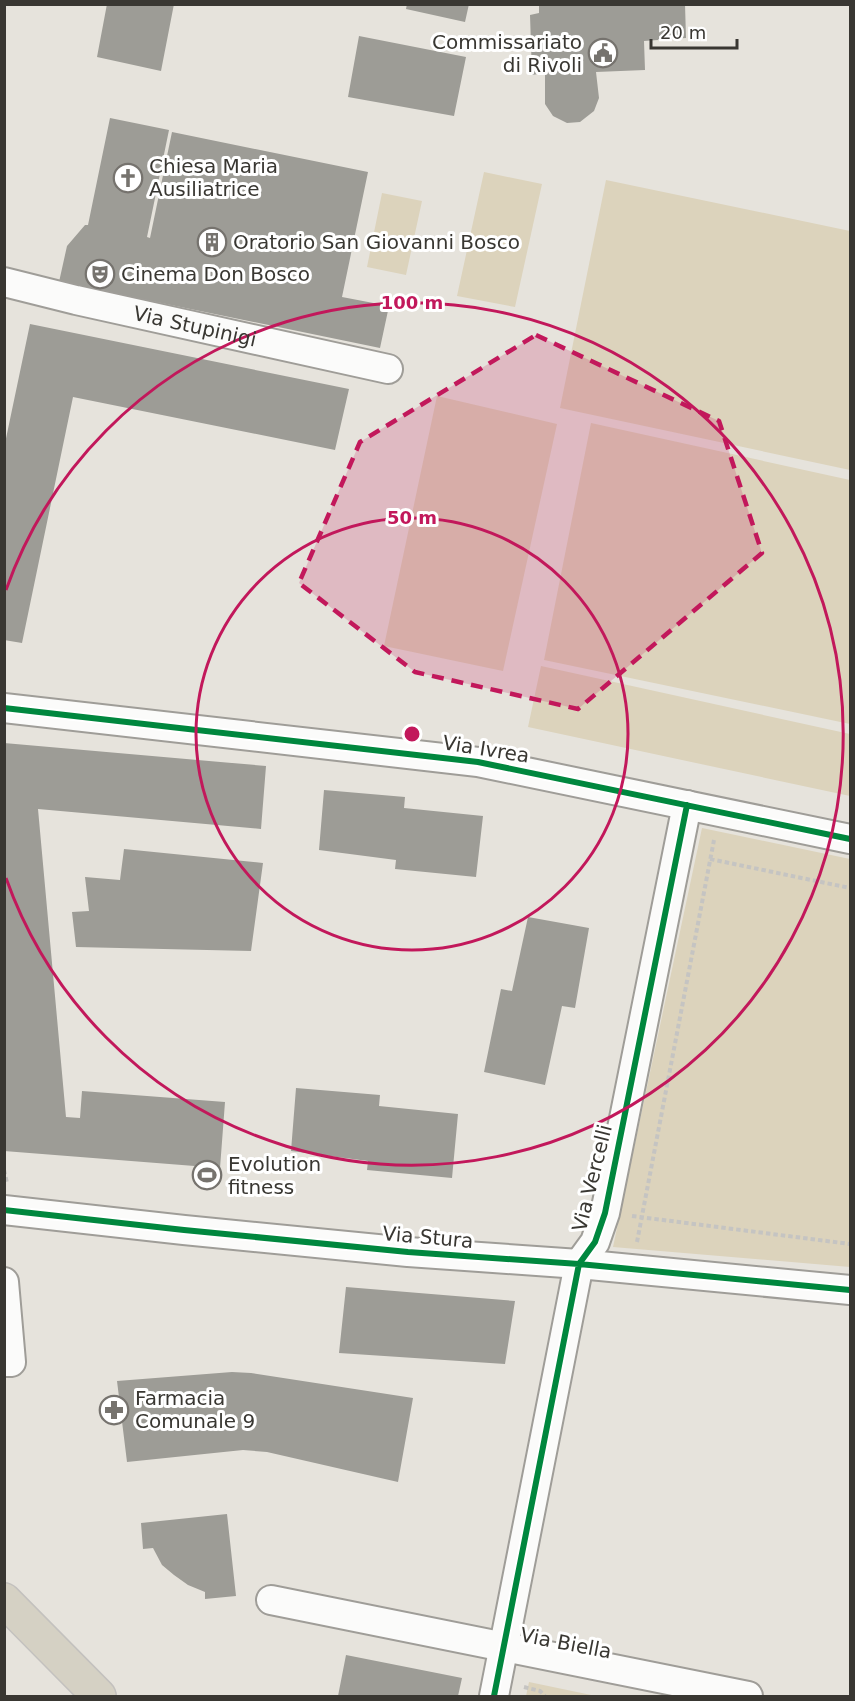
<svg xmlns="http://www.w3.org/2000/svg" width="855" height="1701" font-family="'DejaVu Sans',sans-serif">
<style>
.green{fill:#dcd3bc}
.building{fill:#9d9c96}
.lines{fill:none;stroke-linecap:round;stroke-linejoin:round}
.street-casing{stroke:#9f9d98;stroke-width:32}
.highway-casing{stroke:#c3c1be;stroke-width:36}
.path{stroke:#c5c4c2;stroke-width:4;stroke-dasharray:4.5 3;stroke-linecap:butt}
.street{stroke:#fbfbfa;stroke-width:28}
.highway{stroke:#d5d1c4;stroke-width:33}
.cycleway-casing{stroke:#fff;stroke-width:10}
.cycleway{stroke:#00873e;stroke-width:6}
.marked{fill:#c2185b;fill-opacity:0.2;stroke:#c2185b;stroke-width:4.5;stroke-dasharray:12 8;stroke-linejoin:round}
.ring{fill:none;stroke:#c2185b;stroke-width:3}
.labels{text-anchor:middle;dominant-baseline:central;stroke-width:6;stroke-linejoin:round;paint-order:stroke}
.poi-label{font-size:20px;fill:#393732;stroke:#fff;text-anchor:start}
.street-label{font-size:20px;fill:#393732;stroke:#fff}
.centre{fill:#c2185b;stroke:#fff;stroke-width:3}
.ring-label{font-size:18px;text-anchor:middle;font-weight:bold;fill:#c2185b;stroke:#fff;stroke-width:6;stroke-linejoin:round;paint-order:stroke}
</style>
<rect width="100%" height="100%" fill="#e6e3dc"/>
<path class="green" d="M 484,172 L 542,184 L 515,307 L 457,296 Z
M 606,180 L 850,231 L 850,470 L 560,408 Z
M 382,193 L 422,201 L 406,275 L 367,267 Z
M 437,396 L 557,424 L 503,671 L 384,646 Z
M 591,423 L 850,480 L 850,724 L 544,660 Z
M 541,666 L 850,734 L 850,796 L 528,727 Z
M 702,828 L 850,859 L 850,1267 L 613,1247 Z
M 529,1682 L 596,1696 L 526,1696 Z"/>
<path class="building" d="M 107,4 L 174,4 L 161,71 L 97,57 Z
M 407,4 L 469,4 L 465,22 L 406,9 Z
M 539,4 L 685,4 L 686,38 L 644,41 L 645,70 L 596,72 L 599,98 L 594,111 L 580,122 L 567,123 L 553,116 L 545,104 L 545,73 L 532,75 L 530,15 L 539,13 Z
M 359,36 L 466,57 L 454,116 L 348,97 Z
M 110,118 L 169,130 L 147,237 L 150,238 L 172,132 L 368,172 L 342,297 L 389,306 L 380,348 L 59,282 L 67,246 L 85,225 L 88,225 Z
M 30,324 L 349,389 L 335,450 L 73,397 L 22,643 L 4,640 L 4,448 Z
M 4,743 L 266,766 L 261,829 L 38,809 L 66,1117 L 80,1118 L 82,1091 L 225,1102 L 220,1168 L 4,1151 Z
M 324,790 L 405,797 L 404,808 L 483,816 L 476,877 L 395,869 L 396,860 L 319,850 Z
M 124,849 L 263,863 L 251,951 L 76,947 L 72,912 L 89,911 L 85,877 L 120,880 Z
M 528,917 L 589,928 L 575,1008 L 562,1006 L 545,1085 L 484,1072 L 501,989 L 512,991 Z
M 296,1088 L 380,1095 L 379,1106 L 458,1114 L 452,1178 L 367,1170 L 368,1161 L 291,1151 Z
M 346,1287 L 515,1301 L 505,1364 L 339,1353 Z
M 232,1372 L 251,1373 L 413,1398 L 398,1482 L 267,1452 L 243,1450 L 127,1462 L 117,1381 Z
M 227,1514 L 236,1596 L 205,1599 L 205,1592 L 188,1585 L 174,1575 L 162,1565 L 153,1548 L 143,1549 L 141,1523 Z
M 346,1655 L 462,1678 L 458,1696 L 338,1696 Z"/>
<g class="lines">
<g class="street-casing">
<g id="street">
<path id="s1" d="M 4,282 L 76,300 L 388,369"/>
<path d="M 4,708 L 478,762 L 850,839"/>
<path d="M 4,1210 L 184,1230 L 408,1252 L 579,1264 L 850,1290"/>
<path d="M 4,1282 L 11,1362 L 4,1362"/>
<path d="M 271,1600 L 748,1696"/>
<path d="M 494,1696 L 579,1264 L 595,1242 L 605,1213 L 687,805"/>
</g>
</g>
<g class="highway-casing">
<path id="highway" d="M 4,1600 L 99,1696"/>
</g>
<path class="path" d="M 710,859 L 850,888
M 4,1170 L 7,1183
M 632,1216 L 850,1244
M 637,1242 L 714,840
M 524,1687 L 540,1691 L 545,1696"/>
<use href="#street" class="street"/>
<use href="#highway" class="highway"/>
<g class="cycleway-casing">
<path id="cycleway" d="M 4,708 L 478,762 L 850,839
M 4,1210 L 184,1230 L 408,1252 L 579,1264 L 850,1290
M 494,1696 L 579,1264 L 595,1242 L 605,1213 L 687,805"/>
</g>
<use href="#cycleway" class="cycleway"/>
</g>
<path class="marked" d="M 536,335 L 719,421 L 762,553 L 578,709 L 415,672 L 299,583 L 360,442 Z"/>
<g class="ring">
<circle cx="412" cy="734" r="216"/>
<path d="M6 590A431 431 0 1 1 6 878"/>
</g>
<defs>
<g id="civic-ring" transform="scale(1.5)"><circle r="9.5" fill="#fff" stroke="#76736e" stroke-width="1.5"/><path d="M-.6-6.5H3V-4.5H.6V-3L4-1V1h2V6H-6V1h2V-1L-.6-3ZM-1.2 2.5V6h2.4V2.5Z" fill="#76736e"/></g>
<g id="church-ring" transform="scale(1.5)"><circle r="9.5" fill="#fff" stroke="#76736e" stroke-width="1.5"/><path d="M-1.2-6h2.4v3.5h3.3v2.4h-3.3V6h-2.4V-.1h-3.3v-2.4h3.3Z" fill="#76736e"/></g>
<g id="building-ring" transform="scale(1.5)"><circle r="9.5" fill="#fff" stroke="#76736e" stroke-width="1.5"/><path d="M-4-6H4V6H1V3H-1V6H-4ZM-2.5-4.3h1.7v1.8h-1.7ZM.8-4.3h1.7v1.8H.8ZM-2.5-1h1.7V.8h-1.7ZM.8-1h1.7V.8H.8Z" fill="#76736e"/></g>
<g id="theatre-ring" transform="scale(1.5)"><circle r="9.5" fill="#fff" stroke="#76736e" stroke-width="1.5"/><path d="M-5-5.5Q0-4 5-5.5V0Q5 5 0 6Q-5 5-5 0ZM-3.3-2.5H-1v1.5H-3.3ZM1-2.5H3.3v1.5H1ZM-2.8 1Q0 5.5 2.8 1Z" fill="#76736e"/></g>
<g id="stadium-ring" transform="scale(1.5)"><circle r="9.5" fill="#fff" stroke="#76736e" stroke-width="1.5"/><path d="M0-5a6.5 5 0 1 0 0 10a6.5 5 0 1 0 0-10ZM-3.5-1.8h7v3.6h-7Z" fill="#76736e"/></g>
<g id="pharmacy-ring" transform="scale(1.5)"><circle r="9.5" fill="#fff" stroke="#76736e" stroke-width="1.5"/><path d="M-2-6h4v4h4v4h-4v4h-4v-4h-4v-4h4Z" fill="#76736e"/></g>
</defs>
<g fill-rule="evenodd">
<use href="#civic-ring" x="603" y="53"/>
<use href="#church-ring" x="128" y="178"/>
<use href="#building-ring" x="212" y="242"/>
<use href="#theatre-ring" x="100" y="274"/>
<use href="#stadium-ring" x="207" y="1175"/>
<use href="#pharmacy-ring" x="114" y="1410"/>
</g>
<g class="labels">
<g class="poi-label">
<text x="582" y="42" text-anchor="end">Commissariato<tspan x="582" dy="23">di Rivoli</tspan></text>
<text x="149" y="166">Chiesa Maria<tspan x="149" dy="23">Ausiliatrice</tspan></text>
<text x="233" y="242">Oratorio San Giovanni Bosco</text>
<text x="121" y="274">Cinema Don Bosco</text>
<text x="228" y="1164">Evolution<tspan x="228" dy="23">fitness</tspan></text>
<text x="135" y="1398">Farmacia<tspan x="135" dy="23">Comunale 9</tspan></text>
</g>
<g class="street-label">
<text stroke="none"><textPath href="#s1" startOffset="196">Via Stupinigi</textPath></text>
<text transform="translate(486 749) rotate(9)">Via Ivrea</text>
<text transform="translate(592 1178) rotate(-76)">Via Vercelli</text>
<text transform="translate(428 1237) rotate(5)">Via Stura</text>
<text transform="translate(566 1643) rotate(11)">Via Biella</text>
</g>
</g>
<circle cx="412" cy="734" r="9" class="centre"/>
<g class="ring-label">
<text x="412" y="309">100 m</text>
<text x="412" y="524">50 m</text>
</g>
<rect width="855" height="1701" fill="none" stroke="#393732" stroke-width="12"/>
<path d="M651 39v9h86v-9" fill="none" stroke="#393732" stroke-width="3"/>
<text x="660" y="39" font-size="18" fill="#393732" stroke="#ffffff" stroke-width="4.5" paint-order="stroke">20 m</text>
</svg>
